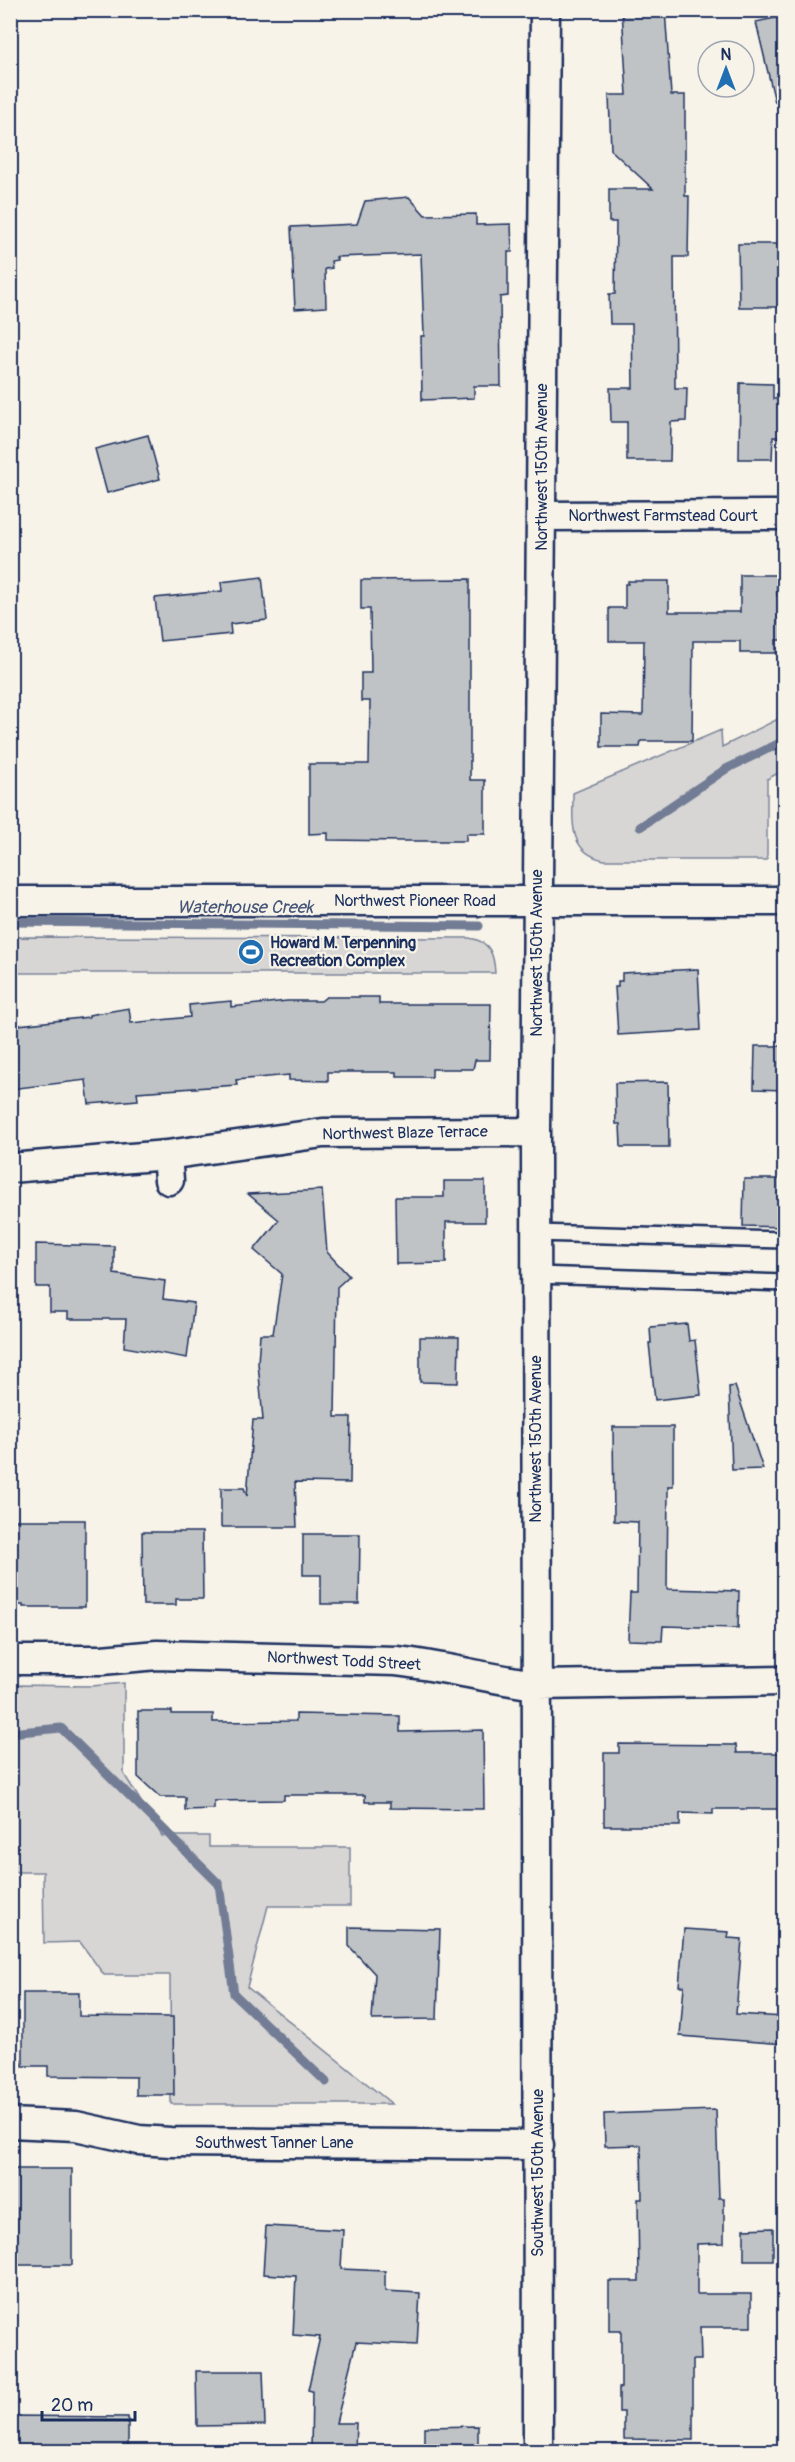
<svg xmlns="http://www.w3.org/2000/svg" width="795" height="2462" font-family="Pangolin,sans-serif">
<style>
.green{fill:#d7d6d4;stroke:#798299;stroke-width:1.5}
.lines{fill:none;stroke-linecap:round;stroke-linejoin:round}
.stream{stroke:#727c95;stroke-width:9}
.building{fill:#c0c3c5;stroke:#1b2f5e;stroke-width:1.5}
.service-casing{stroke:#1b2f5e;stroke-width:20}
.minor-casing{stroke:#1b2f5e;stroke-width:33}
.service{stroke:#f7f3e8;stroke-width:15}
.minor{stroke:#f7f3e8;stroke-width:28}
.labels{text-anchor:middle;dominant-baseline:central;stroke-width:4.5;stroke-linejoin:round;paint-order:stroke}
.street-label{font-size:16px;fill:#1b2f5e;stroke:#f7f3e8}
.poi-label{font-size:16px;font-weight:bold;fill:#1b2f5e;stroke:#f7f3e8;text-anchor:start}
.water-label{font-size:18px;font-style:italic;fill:#465679;stroke:#f7f3e8}
</style>
<rect width="100%" height="100%" fill="#f7f3e8"/>
<filter id="ink" filterUnits="userSpaceOnUse"><feTurbulence type="fractalNoise" baseFrequency=".0167" numOctaves="2"/><feDisplacementMap in="SourceGraphic" scale="12" xChannelSelector="R" yChannelSelector="G"/><feConvolveMatrix kernelMatrix="1 2 1 2 8 2 1 2 1" color-interpolation-filters="sRGB"/></filter>
<g filter="url(#ink)">
<path class="green" d="M 784,716 L 784,770 L 767,779 L 767,860 L 604,860 C 568,852 573,822 573,793 L 721,730 L 722,747 Z
M 11,937 L 469,938 C 490,941 494,954 495,973 L 11,973 Z
M 124,1683 L 124,1774 L 162,1836 L 209,1836 L 209,1847 L 350,1847 L 350,1906 L 268,1906 L 247,1987 L 392,2104 L 171,2104 L 170,1975 L 104,1975 L 80,1942 L 44,1943 L 43,1872 L 11,1872 L 10,1685 L 92,1686 Z"/>
<g class="lines">
<path class="stream" d="M 640,827 L 726,769 L 784,741
M 10,922 L 479,926
M 10,1733 L 61,1728 L 219,1884 L 234,1994 L 326,2082"/>
</g>
<path class="building" d="M 622,10 L 665,10 L 671,95 L 685,95 L 685,196 L 689,196 L 688,257 L 674,257 L 675,388 L 687,388 L 686,421 L 671,422 L 670,461 L 627,461 L 627,422 L 611,422 L 610,388 L 633,388 L 632,324 L 610,324 L 609,294 L 615,294 L 616,222 L 609,222 L 609,189 L 653,189 L 611,150 L 609,95 L 627,95 Z
M 784,16 L 784,101 L 775,102 L 756,22 Z
M 409,197 L 425,215 L 476,214 L 476,225 L 511,224 L 512,252 L 508,252 L 508,296 L 500,297 L 501,386 L 474,386 L 474,398 L 422,400 L 421,336 L 424,336 L 421,254 L 336,257 L 337,260 L 331,261 L 332,268 L 325,269 L 326,307 L 295,309 L 291,227 L 357,224 L 365,201 Z
M 738,244 L 784,244 L 784,307 L 739,307 Z
M 740,383 L 773,384 L 773,399 L 784,399 L 784,437 L 773,437 L 772,459 L 739,459 Z
M 148,435 L 160,479 L 107,493 L 95,449 Z
M 740,575 L 777,575 L 777,596 L 784,596 L 784,640 L 776,640 L 776,653 L 740,653 L 740,641 L 693,641 L 692,741 L 641,741 L 640,747 L 601,747 L 601,714 L 643,715 L 644,641 L 609,641 L 609,608 L 625,608 L 625,584 L 628,584 L 628,581 L 669,581 L 669,612 L 740,612 Z
M 262,577 L 267,620 L 230,624 L 231,634 L 160,641 L 155,598 L 222,591 L 221,582 Z
M 470,579 L 470,780 L 485,780 L 485,834 L 466,834 L 466,841 L 404,841 L 328,840 L 328,833 L 309,834 L 309,764 L 369,764 L 370,701 L 361,701 L 361,673 L 371,673 L 370,609 L 361,609 L 361,580 Z
M 698,969 L 701,1030 L 618,1035 L 615,987 L 618,987 L 618,981 L 622,981 L 622,973 Z
M 326,997 L 379,997 L 379,1004 L 491,1004 L 490,1060 L 475,1060 L 473,1069 L 432,1069 L 432,1077 L 397,1077 L 397,1072 L 328,1072 L 328,1081 L 289,1080 L 289,1075 L 236,1080 L 237,1085 L 137,1092 L 138,1100 L 89,1104 L 86,1080 L 10,1089 L 10,1026 L 89,1017 L 89,1015 L 129,1008 L 131,1023 L 190,1017 L 189,1005 L 231,1001 L 231,1007 L 287,1001 L 321,1001 Z
M 755,1046 L 784,1046 L 784,1090 L 754,1089 Z
M 668,1082 L 669,1147 L 621,1147 L 620,1124 L 616,1124 L 615,1083 Z
M 744,1179 L 784,1179 L 784,1227 L 743,1226 Z
M 444,1181 L 485,1181 L 485,1222 L 446,1222 L 446,1263 L 396,1264 L 395,1197 L 444,1197 Z
M 322,1190 L 327,1252 L 349,1276 L 337,1287 L 335,1417 L 351,1417 L 350,1483 L 295,1482 L 297,1527 L 221,1527 L 221,1488 L 244,1488 L 247,1496 L 253,1420 L 263,1420 L 258,1363 L 260,1334 L 273,1334 L 282,1274 L 254,1250 L 279,1220 L 248,1194 Z
M 36,1244 L 114,1246 L 114,1274 L 165,1281 L 163,1299 L 194,1303 L 187,1358 L 124,1347 L 126,1319 L 68,1319 L 68,1312 L 50,1312 L 50,1287 L 36,1287 Z
M 687,1324 L 689,1341 L 695,1340 L 701,1395 L 655,1400 L 649,1343 L 651,1343 L 650,1327 Z
M 420,1337 L 459,1337 L 458,1383 L 420,1382 Z
M 735,1386 L 763,1469 L 732,1470 L 729,1387 Z
M 613,1427 L 673,1427 L 673,1486 L 668,1486 L 667,1589 L 739,1591 L 738,1628 L 663,1626 L 662,1641 L 628,1640 L 630,1593 L 637,1593 L 638,1522 L 614,1521 Z
M 10,1520 L 85,1520 L 85,1607 L 23,1607 L 23,1605 L 10,1605 Z
M 142,1532 L 202,1532 L 203,1599 L 176,1599 L 176,1605 L 143,1605 Z
M 303,1534 L 360,1534 L 359,1604 L 321,1604 L 321,1575 L 303,1575 Z
M 138,1711 L 172,1711 L 172,1714 L 213,1714 L 213,1722 L 296,1721 L 296,1714 L 400,1716 L 400,1732 L 483,1730 L 484,1809 L 390,1808 L 390,1802 L 365,1802 L 365,1795 L 284,1795 L 284,1800 L 214,1801 L 214,1809 L 185,1810 L 185,1797 L 160,1797 L 138,1777 Z
M 619,1744 L 736,1745 L 737,1753 L 784,1753 L 784,1809 L 713,1809 L 713,1814 L 680,1813 L 680,1826 L 604,1826 L 604,1753 L 619,1753 Z
M 349,1927 L 440,1929 L 437,2019 L 372,2020 L 375,1974 L 349,1946 Z
M 684,1929 L 729,1932 L 728,1938 L 742,1939 L 736,2014 L 784,2017 L 784,2044 L 680,2036 L 684,1986 L 679,1986 Z
M 23,1993 L 79,1993 L 79,2016 L 173,2017 L 174,2095 L 136,2095 L 136,2077 L 48,2076 L 48,2066 L 23,2066 Z
M 716,2110 L 719,2198 L 724,2198 L 724,2243 L 697,2244 L 697,2294 L 751,2294 L 751,2327 L 700,2327 L 701,2360 L 693,2360 L 693,2440 L 624,2439 L 624,2412 L 619,2412 L 619,2388 L 621,2388 L 621,2331 L 609,2331 L 609,2281 L 639,2281 L 638,2199 L 642,2199 L 641,2145 L 605,2146 L 604,2114 Z
M 10,2169 L 72,2169 L 72,2265 L 16,2265 L 16,2258 L 10,2258 Z
M 266,2226 L 343,2230 L 341,2269 L 385,2271 L 385,2291 L 420,2293 L 417,2345 L 356,2342 L 336,2423 L 356,2423 L 355,2451 L 311,2451 L 312,2391 L 308,2390 L 320,2337 L 293,2335 L 296,2276 L 263,2274 Z
M 773,2228 L 773,2260 L 744,2260 L 744,2229 Z
M 196,2371 L 263,2371 L 265,2425 L 197,2426 Z
M 10,2416 L 128,2417 L 128,2451 L 10,2451 Z
M 478,2426 L 478,2451 L 424,2451 L 424,2427 Z"/>
<g class="lines">
<g class="service-casing">
<path id="service" d="M 536,1233 L 784,1240
M 536,1275 L 784,1283"/>
</g>
<g class="minor-casing">
<path id="minor" d="M 541,516 L 784,515
M 10,901 L 784,901
M 10,1168 L 167,1155
M 169,1180 L 167,1155 L 323,1133 L 536,1132
M 10,1660 L 102,1660 L 157,1655 L 396,1661 C 443,1666 489,1679 537,1685 L 784,1681
M 10,2123 L 76,2126 L 139,2140 L 170,2142 L 539,2145
M 538,2452 L 536,1132 L 545,10"/>
</g>
<use href="#service" class="service"/>
<use href="#minor" class="minor"/>
</g>
</g>
<defs>
<g id="stadium-disc" transform="scale(1.35)"><circle r="9.5" fill="#1f6fb2" stroke="#f7f3e8"/><path d="M0-5a6.5 5 0 1 0 0 10a6.5 5 0 1 0 0-10ZM-3.5-1.8h7v3.6h-7Z" fill="#fff"/></g>
</defs>
<g fill-rule="evenodd">
<use href="#stadium-disc" x="251" y="952"/>
</g>
<g class="labels">
<g class="street-label">
<text transform="translate(542 467) rotate(-90)">Northwest 150th Avenue</text>
<text x="663" y="516">Northwest Farmstead Court</text>
<text x="415" y="901">Northwest Pioneer Road</text>
<text transform="translate(537 953) rotate(-90)">Northwest 150th Avenue</text>
<text transform="translate(405 1133) rotate(-1)">Northwest Blaze Terrace</text>
<text transform="translate(536 1439) rotate(-90)">Northwest 150th Avenue</text>
<text transform="translate(344 1661) rotate(3)">Northwest Todd Street</text>
<text x="274" y="2143">Southwest Tanner Lane</text>
<text transform="translate(538 2173) rotate(-90)">Southwest 150th Avenue</text>
</g>
<g class="poi-label">
<text x="270" y="943">Howard M. Terpenning<tspan x="270" dy="18">Recreation Complex</tspan></text>
</g>
<g class="water-label">
<text x="245" y="907">Waterhouse Creek</text>
</g>
</g>
<rect width="795" height="2462" fill="none" stroke="#f7f3e8" stroke-width="36"/>
<rect x="18" y="18" width="759" height="2426" fill="none" stroke="#1b2f5e" stroke-width="2" filter="url(#ink)"/>
<g transform="translate(726 69)"><circle r="28" fill="#f7f3e8" stroke="#9fa5b1" stroke-width="1.5"/>
<path d="M0-4.5L10 22L0 15L-10 22Z" fill="#1f6fb2"/>
<text y="-9" font-size="16" font-weight="bold" text-anchor="middle" fill="#1b2f5e">N</text>
</g>
<path d="M42 2411v9h93v-9" fill="none" stroke="#1b2f5e" stroke-width="3"/>
<text x="51" y="2411" font-size="18" fill="#1b2f5e" stroke="#f7f3e8" stroke-width="4.5" paint-order="stroke">20 m</text>
</svg>
